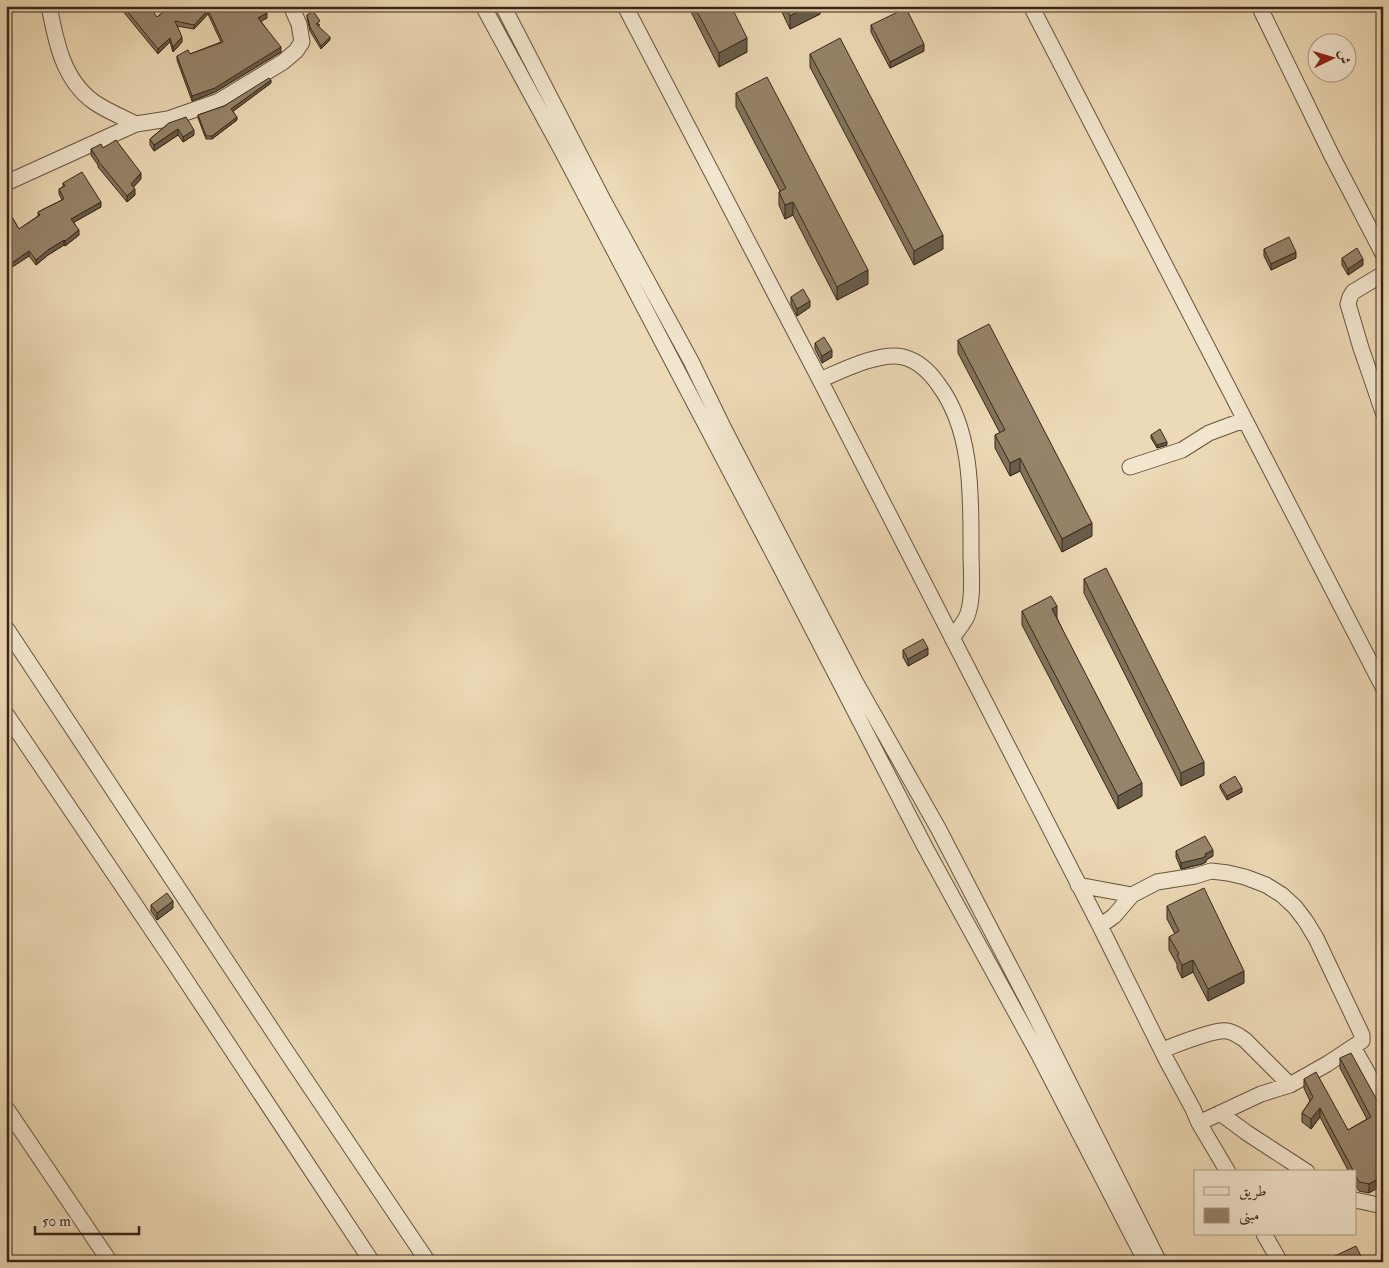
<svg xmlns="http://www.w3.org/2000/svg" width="1389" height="1268" font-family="'IM FELL Double Pica',Amiri,serif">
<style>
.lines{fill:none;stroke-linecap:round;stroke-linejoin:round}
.street-casing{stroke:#66543f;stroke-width:17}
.street{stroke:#f3e6cf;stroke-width:15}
.wall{fill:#81725b;stroke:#392718}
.shaded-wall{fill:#695c4a;stroke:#392718}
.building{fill:#96846a;stroke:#392718}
</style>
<rect width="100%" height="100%" fill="#ecd9b5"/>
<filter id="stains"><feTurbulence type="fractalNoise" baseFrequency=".004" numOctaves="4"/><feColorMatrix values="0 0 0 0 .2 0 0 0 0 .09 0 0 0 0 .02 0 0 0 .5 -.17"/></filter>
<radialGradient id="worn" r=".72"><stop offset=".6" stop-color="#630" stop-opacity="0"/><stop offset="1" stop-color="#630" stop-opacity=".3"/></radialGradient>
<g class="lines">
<g class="street-casing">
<path id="street" d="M 49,6 C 56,42 63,80 94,102 C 107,111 122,117 136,124
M 483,6 L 562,151 L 781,568 L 925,847 L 1039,1055 L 1146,1262
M 503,6 L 602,198 L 691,361 L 724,429 L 856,683 L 938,828 L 1030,1005 L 1159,1262
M 625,6 L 820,380 L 1100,926 L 1167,1061 L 1193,1109 L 1199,1123 L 1228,1172
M 1031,6 L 1383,687
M 1259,6 L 1332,156 L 1383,254
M 6,183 L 136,124 L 168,119 L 219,101 L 283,62 L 296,51 L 302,42 L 299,24 L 291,6
M 1383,274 L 1353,292 L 1350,297 L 1348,304 L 1361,348 L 1383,412
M 820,380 C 841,371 881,351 903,357 C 919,361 929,371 938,384 C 973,430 971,496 971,552 C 971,571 974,598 967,616 C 964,623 957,631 952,638
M 1130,467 L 1182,450 L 1209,433 L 1244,420
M 6,628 L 288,1054 L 428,1262
M 6,714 L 173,961 L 372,1262
M 1078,885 L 1132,895
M 1100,926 L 1114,916 L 1132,895 L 1157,882 L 1195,876 L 1211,871 L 1228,873 L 1245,877 L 1266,885 L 1282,895 L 1295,907 L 1305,920 L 1316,938 L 1362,1035 L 1362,1041 L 1327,1064 L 1290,1085 L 1261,1094 L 1199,1123
M 1353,1047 L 1383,1100
M 1162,1050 C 1176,1045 1214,1029 1227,1031 C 1234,1032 1239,1036 1245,1040 L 1290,1085
M 6,1108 L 110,1262
M 1220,1113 L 1247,1133 L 1307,1172
M 1355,1200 L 1383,1206
M 1264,1234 L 1280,1262"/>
</g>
<use href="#street" class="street"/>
</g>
<path class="wall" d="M 122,6 L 157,17 L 171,6 L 264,8 L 267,18 L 261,21 L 281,52 L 215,92 L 192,101 L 177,60 L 177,56 L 190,54 L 221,42 L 208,14 L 194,29 L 177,26 L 182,42 L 173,52 L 170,42 L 158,54 L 122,10 Z
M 688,6 L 731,6 L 747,52 L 719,67 Z
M 779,6 L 820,6 L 820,14 L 790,29 Z
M 858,6 L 872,6 L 872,7 L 861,12 Z
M 307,15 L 320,25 L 318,26 L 330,40 L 321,49 L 310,31 L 307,18 Z
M 871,25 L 924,51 L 890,68 L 871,32 Z
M 810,54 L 943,249 L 914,265 L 810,67 Z
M 271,83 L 233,111 L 237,120 L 212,139 L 206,139 L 198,118 L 198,115 L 224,106 Z
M 736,93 L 868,284 L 837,300 L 793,215 L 785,219 L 779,205 L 779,192 L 780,191 L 736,107 Z
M 169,123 L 194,135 L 183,142 L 178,135 L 154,151 L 150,145 L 150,139 Z
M 103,148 L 141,179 L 133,187 L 135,195 L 127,202 L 98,167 L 98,165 L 91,155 L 91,149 Z
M 63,183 L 101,207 L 74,222 L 79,235 L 65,246 L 64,245 L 48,255 L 36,265 L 29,256 L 6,271 L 6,207 L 19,229 L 38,216 L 38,212 L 62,200 L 59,194 L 59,189 L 63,187 Z
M 1264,249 L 1296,258 L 1271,270 L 1264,256 Z
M 1342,258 L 1363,265 L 1348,275 L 1342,265 Z
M 791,297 L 810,307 L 797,316 L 791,304 Z
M 958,340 L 1092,536 L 1062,552 L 1020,471 L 1010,476 L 995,448 L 995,435 L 1000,433 L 958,353 Z
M 815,343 L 832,357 L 822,363 L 815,349 Z
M 1151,435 L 1167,445 L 1157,448 L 1151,438 Z
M 1084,579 L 1204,775 L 1181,786 L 1084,593 Z
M 1022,611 L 1057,618 L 1142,796 L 1118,809 L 1022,625 Z
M 903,650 L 928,655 L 908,666 L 903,657 Z
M 1220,785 L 1242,792 L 1227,800 L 1220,788 Z
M 1176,851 L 1213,856 L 1206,860 L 1206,862 L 1202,864 L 1181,869 L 1176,857 Z
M 151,905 L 173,908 L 157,920 L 151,911 Z
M 1167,906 L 1244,983 L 1208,1001 L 1193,972 L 1182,978 L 1177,968 L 1177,964 L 1169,950 L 1169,937 L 1175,934 L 1167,919 Z
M 1340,1058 L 1383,1111 L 1369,1193 L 1359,1191 L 1355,1184 L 1355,1172 L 1349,1172 L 1320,1117 L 1311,1129 L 1302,1122 L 1302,1113 L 1310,1101 L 1304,1088 L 1304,1079 L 1348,1130 L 1367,1119 L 1340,1068 Z"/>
<path class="shaded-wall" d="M 809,6 L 820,6 L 820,14 L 790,29 L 790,16 Z
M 861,6 L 872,6 L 872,7 L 861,12 Z
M 208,10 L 208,14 L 194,29 L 194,25 Z
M 267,13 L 267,18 L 258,23 L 258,18 Z
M 182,37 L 182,42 L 173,52 L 173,47 Z
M 330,37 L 330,40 L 321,49 L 321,46 Z
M 170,38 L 170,42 L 158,54 L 158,49 Z
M 747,38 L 747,52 L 719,67 L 719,53 Z
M 924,44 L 924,51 L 890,68 L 890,62 Z
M 281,47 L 281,52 L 215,92 L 192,101 L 192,96 Z
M 271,80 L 271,83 L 231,113 L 231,109 Z
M 237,117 L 237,120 L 212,139 L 212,136 Z
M 178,129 L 178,135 L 154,151 L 154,145 Z
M 194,130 L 194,135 L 183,142 L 183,137 Z
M 141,173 L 141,179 L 131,190 L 131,184 Z
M 135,189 L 135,195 L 127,202 L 127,196 Z
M 101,202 L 101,207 L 71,224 L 71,219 Z
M 793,202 L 793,215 L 785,219 L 785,205 Z
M 79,230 L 79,235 L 65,246 L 65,241 Z
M 943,235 L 943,249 L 914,265 L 914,251 Z
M 64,240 L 64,245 L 48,255 L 36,265 L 36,260 L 48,250 Z
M 29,251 L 29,256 L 6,271 L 6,267 Z
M 1296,252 L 1296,258 L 1271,270 L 1271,264 Z
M 1363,259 L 1363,265 L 1348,275 L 1348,269 Z
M 868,270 L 868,284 L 837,300 L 837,287 Z
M 810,301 L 810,307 L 797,316 L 797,309 Z
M 832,350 L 832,357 L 822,363 L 822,356 Z
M 1167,442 L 1167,445 L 1157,448 L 1157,445 Z
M 1020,458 L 1020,471 L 1010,476 L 1010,463 Z
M 1092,523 L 1092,536 L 1062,552 L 1062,539 Z
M 1057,606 L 1057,619 L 1052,609 Z
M 928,648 L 928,655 L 908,666 L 908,659 Z
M 1204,762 L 1204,775 L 1181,786 L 1181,773 Z
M 1142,783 L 1142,796 L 1118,809 L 1118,796 Z
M 1242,788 L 1242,792 L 1227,800 L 1227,796 Z
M 1213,850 L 1213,856 L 1206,860 L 1206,862 L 1202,864 L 1181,869 L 1181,863 L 1205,854 Z
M 173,901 L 173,908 L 157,920 L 157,913 Z
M 1193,960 L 1193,972 L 1182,978 L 1182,965 Z
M 1244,971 L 1244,983 L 1208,1001 L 1208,989 Z
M 1320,1108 L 1320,1117 L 1311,1129 L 1311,1119 Z
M 1383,1176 L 1383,1185 L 1369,1193 L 1369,1184 Z"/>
<path class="building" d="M 123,6 L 149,6 L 157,17 L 171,6 L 263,6 L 267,13 L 258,18 L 281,47 L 215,88 L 192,96 L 177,56 L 188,50 L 190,54 L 223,42 L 208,10 L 194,25 L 175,21 L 182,37 L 173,47 L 170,38 L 158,49 Z
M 694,6 L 731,6 L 747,38 L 719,53 Z
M 785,6 L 809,6 L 790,16 Z
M 906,8 L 924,44 L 890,62 L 871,25 Z
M 313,11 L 320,21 L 316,24 L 330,37 L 321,46 L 310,27 L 307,15 Z
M 840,38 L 943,235 L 914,251 L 810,54 Z
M 767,77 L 868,270 L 837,287 L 793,202 L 785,205 L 779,192 L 786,188 L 736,93 Z
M 269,78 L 271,80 L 231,109 L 237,117 L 212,136 L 206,136 L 198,115 L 224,106 Z
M 186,117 L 194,130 L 183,137 L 178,129 L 154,145 L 150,139 L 169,123 Z
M 116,140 L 141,173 L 131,184 L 135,189 L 127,196 L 98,161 L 99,161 L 91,149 L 101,144 L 103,148 Z
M 82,172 L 101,202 L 71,219 L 79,230 L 65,241 L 64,240 L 48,250 L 36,260 L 29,251 L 6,267 L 6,207 L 19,229 L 40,215 L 38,212 L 64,199 L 59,189 L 65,186 L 63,183 Z
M 1289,237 L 1296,252 L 1271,264 L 1264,249 Z
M 1357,248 L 1363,259 L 1348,269 L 1342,258 Z
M 803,289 L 810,301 L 797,309 L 791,297 Z
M 989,324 L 1092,523 L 1062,539 L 1020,458 L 1010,463 L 995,435 L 1005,430 L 958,340 Z
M 824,337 L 832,350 L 822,356 L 815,343 Z
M 1160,429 L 1167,442 L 1157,445 L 1151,435 Z
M 1106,568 L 1204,762 L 1181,773 L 1084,579 Z
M 1051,596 L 1057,606 L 1052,609 L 1142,783 L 1118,796 L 1022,611 Z
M 923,639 L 928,648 L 908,659 L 903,650 Z
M 1235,776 L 1242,788 L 1227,796 L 1220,785 Z
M 1205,836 L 1213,850 L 1205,854 L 1206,856 L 1202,858 L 1181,863 L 1176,851 Z
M 1204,888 L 1244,971 L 1208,989 L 1193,960 L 1182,965 L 1177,955 L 1179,954 L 1169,937 L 1179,931 L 1167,906 Z
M 167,893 L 173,901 L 157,913 L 151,905 Z
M 1351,1053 L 1383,1111 L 1383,1176 L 1369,1184 L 1359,1182 L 1355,1175 L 1355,1172 L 1354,1172 L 1320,1108 L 1311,1119 L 1302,1113 L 1313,1097 L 1304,1079 L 1316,1072 L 1348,1130 L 1371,1117 L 1340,1058 Z
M 1356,1246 L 1364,1262 L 1322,1262 Z"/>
<rect width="1389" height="1268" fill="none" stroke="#ecd9b5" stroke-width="25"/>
<rect x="8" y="8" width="1374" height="1253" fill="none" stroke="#392718" stroke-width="2.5"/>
<rect x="12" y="12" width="1364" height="1243" fill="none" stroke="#392718"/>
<rect x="1194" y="1170" width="162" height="65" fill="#f3e6cf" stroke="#a99a86"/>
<rect x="1204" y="1187" width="25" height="8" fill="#f3e6cf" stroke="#a99a86"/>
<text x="1239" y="1196" font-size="15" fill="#392718">طريق</text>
<rect x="1204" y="1208" width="25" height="15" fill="#96846a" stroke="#a99a86"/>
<text x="1239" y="1220" font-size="15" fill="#392718">مبنى</text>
<g transform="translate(1332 58) rotate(85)"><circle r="24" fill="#f3e6cf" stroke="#a99a86"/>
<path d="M0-4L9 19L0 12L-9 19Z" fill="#8f2418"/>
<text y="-8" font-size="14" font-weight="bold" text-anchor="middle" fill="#392718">ش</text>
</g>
<path d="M35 1226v8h104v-8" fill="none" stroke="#392718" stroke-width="2.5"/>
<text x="42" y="1226" font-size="15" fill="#392718" stroke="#f3e6cf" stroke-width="4" paint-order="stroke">50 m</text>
<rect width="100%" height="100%" filter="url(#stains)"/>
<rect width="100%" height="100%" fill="url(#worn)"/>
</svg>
